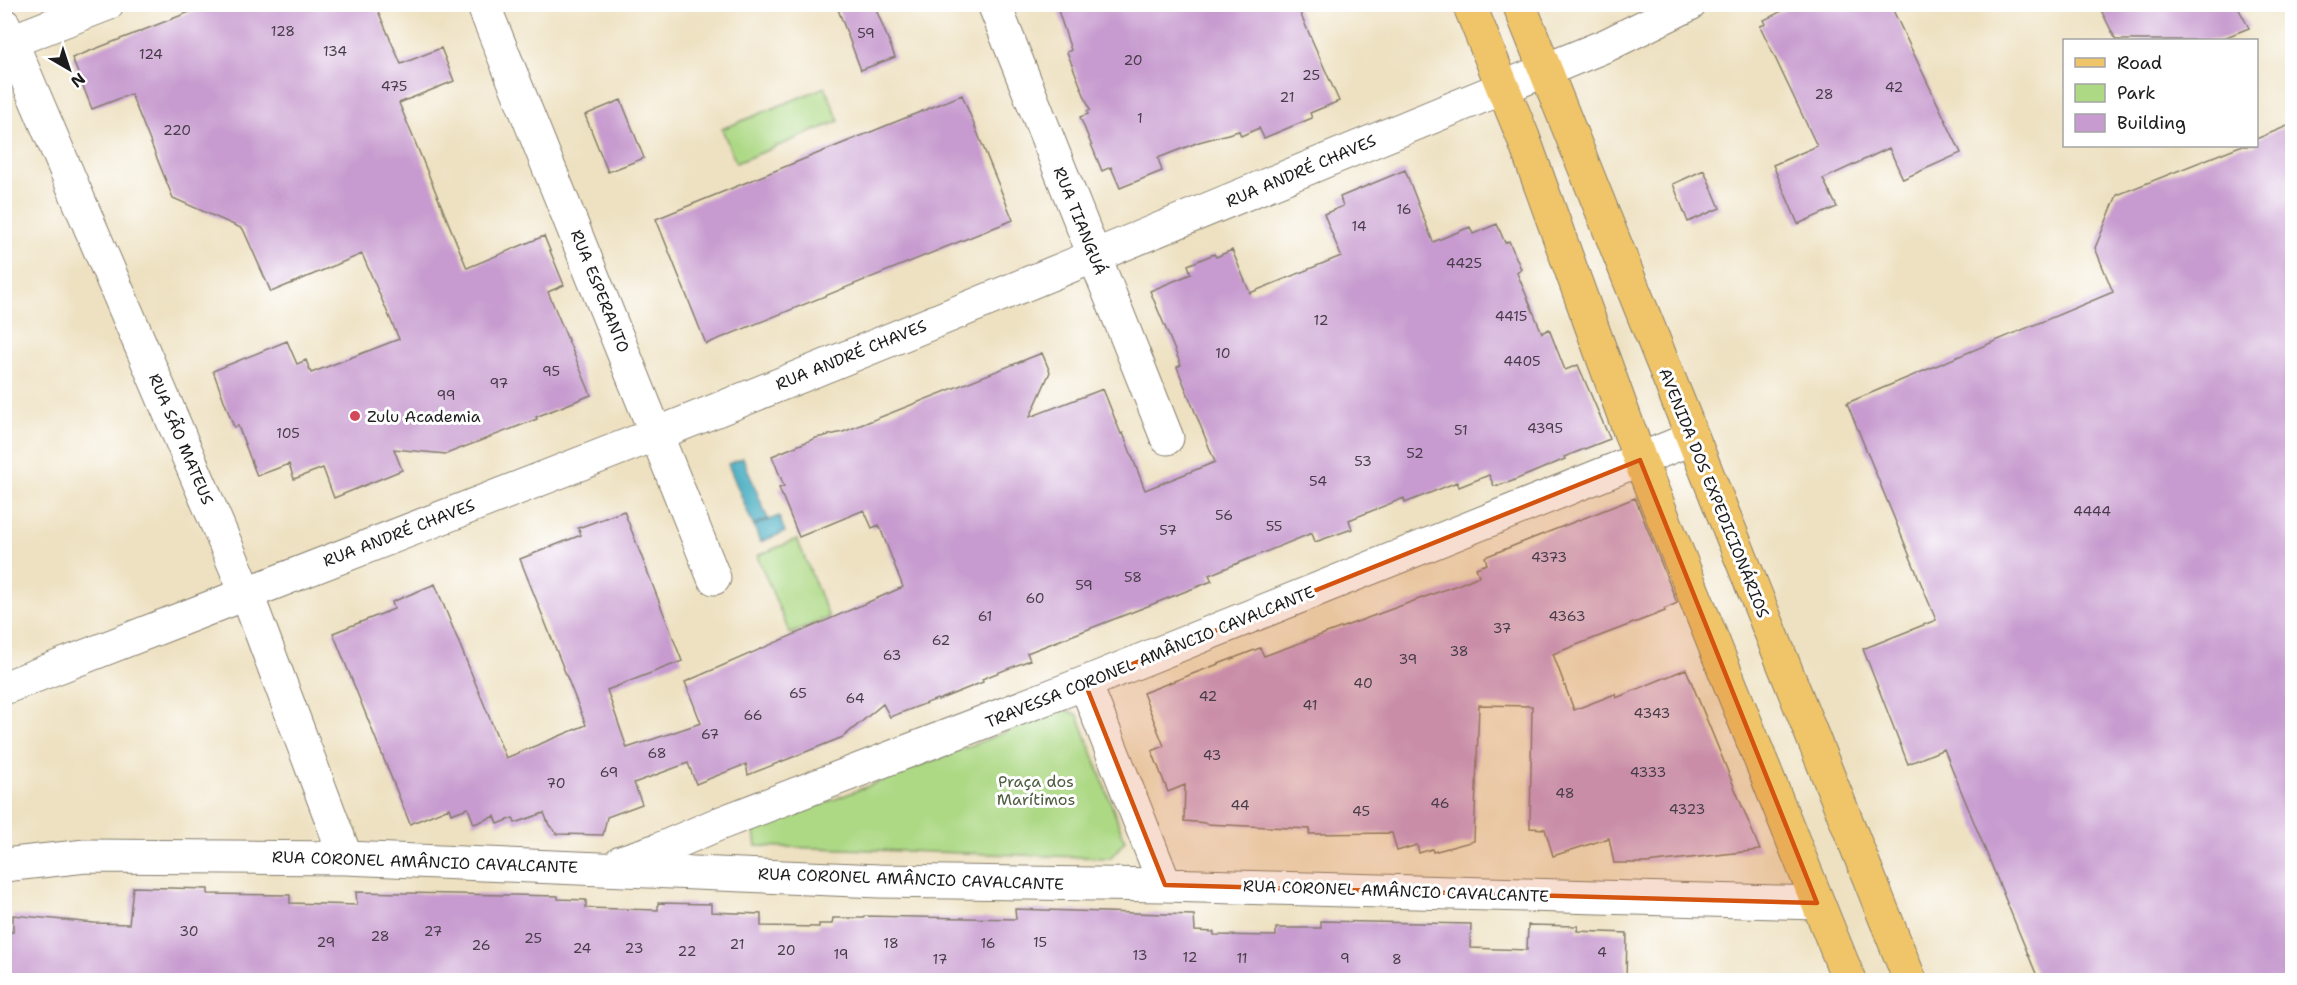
<svg xmlns="http://www.w3.org/2000/svg" width="2297" height="985" font-family="'Shantell Sans',sans-serif">
<style>
.green{fill:#add985;stroke:#647a50;stroke-width:1.5}
.water{fill:#3ea9be;stroke:#2d626d;stroke-width:1.5}
.building{fill:#c79bcf}
.lines{fill:none;stroke-linecap:round;stroke-linejoin:round}
.minor-casing{stroke:#857e6e;stroke-width:35}
.primary-casing{stroke:#857e6e;stroke-width:35}
.minor{stroke:#fff;stroke-width:33}
.primary{stroke:#f0c469;stroke-width:33}
.marked{fill:#d4530e;fill-opacity:0.2;stroke:#d4530e;stroke-width:4.5;stroke-linejoin:round}
.poi-dot{fill:#d1495b;stroke:#fff;stroke-width:2}
.labels{text-anchor:middle;dominant-baseline:central;stroke-width:6;stroke-linejoin:round;paint-order:stroke}
.number-label{font-size:14px;fill:#473c49}
.street-label{font-size:16px;fill:#1c1c1c;stroke:#fff}
.poi-label{font-size:16px;fill:#1c1c1c;stroke:#fff;text-anchor:start}
.park-label{font-size:16px;fill:#4f5e41;stroke:#fff}
</style>
<rect width="100%" height="100%" fill="#fff"/>
<filter id="ink" filterUnits="userSpaceOnUse"><feTurbulence type="fractalNoise" baseFrequency=".0167" numOctaves="2"/><feDisplacementMap in="SourceGraphic" scale="12" xChannelSelector="R" yChannelSelector="G"/><feConvolveMatrix kernelMatrix="1 2 1 2 8 2 1 2 1" color-interpolation-filters="sRGB"/></filter>
<filter id="wash" filterUnits="userSpaceOnUse"><feTurbulence type="fractalNoise" baseFrequency=".008" numOctaves="4" result="noise"/><feDisplacementMap in="SourceGraphic" scale="24" xChannelSelector="R" yChannelSelector="G"/><feGaussianBlur stdDeviation="1.35" result="paint"/><feColorMatrix in="noise" values="0 0 0 0 0 0 0 0 0 0 0 0 0 0 0 0 0 1.4 0 .05"/><feComposite in="paint" operator="in"/></filter>
<g filter="url(#wash)">
<rect width="100%" height="100%" fill="#eee1c1"/>
<path class="green" d="M 825,87 L 839,121 L 736,163 L 722,129 Z
M 797,539 L 829,617 L 790,634 L 757,556 Z
M 1064,709 L 1078,715 L 1125,841 L 1110,858 L 756,846 L 754,831 Z"/>
<path class="water" d="M 743,458 L 768,519 L 753,525 L 728,464 Z
M 779,516 L 785,532 L 760,542 L 754,526 Z"/>
<g id="blocks">
<path class="building" d="M 210,4 L 375,4 L 401,64 L 441,48 L 454,81 L 399,103 L 467,268 L 544,236 L 564,285 L 548,292 L 591,395 L 536,417 L 537,419 L 446,454 L 394,449 L 402,470 L 334,498 L 323,468 L 294,479 L 289,464 L 257,476 L 238,426 L 234,427 L 213,371 L 287,341 L 297,364 L 306,360 L 311,373 L 399,339 L 362,254 L 271,292 L 243,229 L 173,198 L 131,94 L 92,109 L 72,58 Z
M 836,4 L 874,4 L 895,57 L 861,70 Z
M 1056,4 L 1296,4 L 1339,101 L 1310,113 L 1312,118 L 1264,138 L 1259,128 L 1241,136 L 1239,131 L 1199,142 L 1158,158 L 1162,171 L 1120,188 L 1111,167 L 1102,171 L 1080,117 L 1088,114 L 1087,111 L 1090,110 L 1067,52 L 1071,50 Z
M 1796,4 L 1890,4 L 1961,153 L 1903,179 L 1889,148 L 1823,179 L 1837,207 L 1798,224 L 1773,165 L 1817,146 L 1760,26 L 1766,24 L 1764,20 Z
M 2098,4 L 2236,4 L 2249,28 L 2219,40 L 2116,40 Z
M 962,95 L 1013,220 L 706,344 L 656,219 Z
M 621,100 L 644,158 L 608,172 L 585,115 Z
M 2292,124 L 2292,981 L 2039,981 L 1944,749 L 1908,764 L 1863,649 L 1936,620 L 1847,403 L 2113,292 L 2095,248 L 2117,195 L 2240,146 L 2256,146 L 2256,139 Z
M 1405,170 L 1433,242 L 1470,227 L 1473,234 L 1497,224 L 1505,243 L 1509,241 L 1521,269 L 1517,273 L 1542,333 L 1549,329 L 1565,370 L 1578,365 L 1610,439 L 1564,457 L 1565,459 L 1510,482 L 1494,486 L 1489,475 L 1459,487 L 1457,482 L 1405,503 L 1404,498 L 1349,520 L 1352,529 L 1315,542 L 1312,533 L 1209,575 L 1212,581 L 1027,653 L 1030,660 L 982,679 L 983,682 L 938,700 L 937,699 L 890,717 L 883,704 L 843,737 L 748,775 L 746,764 L 696,784 L 688,763 L 634,783 L 642,804 L 607,817 L 603,835 L 557,834 L 549,825 L 544,813 L 515,823 L 513,818 L 498,824 L 495,816 L 474,824 L 468,808 L 451,814 L 449,808 L 410,824 L 333,633 L 394,609 L 392,602 L 435,584 L 506,758 L 586,725 L 520,559 L 581,535 L 578,528 L 624,511 L 682,661 L 607,690 L 627,748 L 701,723 L 685,682 L 903,587 L 879,525 L 872,528 L 864,510 L 799,537 L 779,488 L 784,486 L 772,456 L 816,438 L 843,432 L 1042,353 L 1050,372 L 1030,417 L 1103,389 L 1121,434 L 1123,433 L 1145,490 L 1215,462 L 1177,367 L 1181,365 L 1150,291 L 1191,274 L 1188,265 L 1214,254 L 1216,257 L 1232,250 L 1250,293 L 1341,256 L 1324,214 L 1343,206 L 1340,197 Z
M 1704,170 L 1720,208 L 1688,222 L 1673,184 Z
M 1635,498 L 1677,603 L 1664,609 L 1665,611 L 1553,654 L 1574,710 L 1615,694 L 1616,698 L 1686,669 L 1760,850 L 1646,863 L 1614,863 L 1609,838 L 1553,856 L 1545,829 L 1530,828 L 1532,706 L 1479,705 L 1474,841 L 1433,852 L 1432,849 L 1419,853 L 1417,845 L 1397,851 L 1392,833 L 1309,834 L 1310,829 L 1206,824 L 1206,823 L 1184,821 L 1185,785 L 1168,792 L 1152,751 L 1164,746 L 1143,693 L 1260,648 L 1264,656 L 1460,584 L 1479,576 L 1476,568 L 1487,564 L 1485,557 Z
M 133,887 L 208,889 L 208,894 L 290,895 L 290,903 L 357,905 L 356,892 L 558,896 L 558,899 L 586,900 L 586,908 L 658,910 L 658,903 L 711,904 L 711,912 L 761,914 L 761,926 L 819,927 L 819,924 L 832,924 L 833,918 L 864,918 L 864,916 L 1016,919 L 1015,909 L 1194,915 L 1195,931 L 1214,932 L 1214,935 L 1276,936 L 1276,928 L 1321,928 L 1321,921 L 1471,924 L 1470,948 L 1527,950 L 1528,925 L 1578,926 L 1577,931 L 1627,933 L 1626,981 L 4,981 L 4,932 L 13,932 L 13,915 L 94,923 L 129,924 Z"/>
</g>
</g>
<g filter="url(#ink)">
<use href="#blocks" fill-opacity="0" stroke="#857e6e" stroke-width="1.5"/>
<g class="lines">
<g class="minor-casing">
<path id="minor" d="M 483,4 L 714,578
M 994,4 L 1167,438
M 4,25 L 246,592 L 346,858
M 4,44 L 107,4
M 1085,683 L 1165,885
M 4,688 C 222,601 441,519 659,433 C 976,307 1291,174 1607,45 L 1690,4
M 621,862 L 658,850 L 716,825 L 1085,683 L 1693,438
M 4,865 L 86,856 L 346,858 L 879,881 L 1165,885 L 1817,903"/>
</g>
<g class="primary-casing">
<path id="primary" d="M 1469,4 L 1523,137 L 1640,460 L 1849,980
M 1519,4 L 1910,980"/>
</g>
<use href="#minor" class="minor"/>
<use href="#primary" class="primary"/>
</g>
</g>
<path class="marked" d="M 1640,460 L 1817,903 L 1165,885 L 1085,683 Z"/>
<circle class="poi-dot" cx="355" cy="416" r="6"/>
<g class="labels">
<g class="number-label">
<text x="283" y="31">128</text>
<text x="866" y="33">59</text>
<text x="335" y="51">134</text>
<text x="151" y="54">124</text>
<text x="1133" y="60">20</text>
<text x="1311" y="75">25</text>
<text x="394" y="86">475</text>
<text x="1894" y="87">42</text>
<text x="1824" y="94">28</text>
<text x="1287" y="97">21</text>
<text x="1140" y="118">1</text>
<text x="177" y="130">220</text>
<text x="1404" y="209">16</text>
<text x="1359" y="226">14</text>
<text x="1464" y="263">4425</text>
<text x="1511" y="316">4415</text>
<text x="1321" y="320">12</text>
<text x="1223" y="353">10</text>
<text x="1522" y="361">4405</text>
<text x="551" y="371">95</text>
<text x="499" y="383">97</text>
<text x="446" y="395">99</text>
<text x="1545" y="428">4395</text>
<text x="1461" y="430">51</text>
<text x="288" y="433">105</text>
<text x="1415" y="453">52</text>
<text x="1363" y="461">53</text>
<text x="1318" y="481">54</text>
<text x="2092" y="511">4444</text>
<text x="1224" y="515">56</text>
<text x="1274" y="526">55</text>
<text x="1168" y="530">57</text>
<text x="1549" y="557">4373</text>
<text x="1133" y="577">58</text>
<text x="1084" y="585">59</text>
<text x="1035" y="598">60</text>
<text x="985" y="616">61</text>
<text x="1567" y="616">4363</text>
<text x="1502" y="628">37</text>
<text x="941" y="640">62</text>
<text x="1459" y="651">38</text>
<text x="892" y="655">63</text>
<text x="1408" y="659">39</text>
<text x="1363" y="683">40</text>
<text x="798" y="693">65</text>
<text x="1208" y="696">42</text>
<text x="855" y="698">64</text>
<text x="1310" y="705">41</text>
<text x="1652" y="713">4343</text>
<text x="753" y="715">66</text>
<text x="710" y="734">67</text>
<text x="657" y="753">68</text>
<text x="1212" y="755">43</text>
<text x="609" y="772">69</text>
<text x="1648" y="772">4333</text>
<text x="556" y="783">70</text>
<text x="1565" y="793">48</text>
<text x="1440" y="803">46</text>
<text x="1240" y="805">44</text>
<text x="1687" y="809">4323</text>
<text x="1361" y="811">45</text>
<text x="189" y="931">30</text>
<text x="433" y="931">27</text>
<text x="380" y="936">28</text>
<text x="533" y="938">25</text>
<text x="326" y="942">29</text>
<text x="1040" y="942">15</text>
<text x="891" y="943">18</text>
<text x="988" y="943">16</text>
<text x="737" y="944">21</text>
<text x="481" y="945">26</text>
<text x="582" y="948">24</text>
<text x="634" y="948">23</text>
<text x="786" y="950">20</text>
<text x="687" y="951">22</text>
<text x="1602" y="952">4</text>
<text x="841" y="954">19</text>
<text x="1140" y="955">13</text>
<text x="1190" y="957">12</text>
<text x="1242" y="958">11</text>
<text x="1345" y="958">9</text>
<text x="940" y="959">17</text>
<text x="1397" y="959">8</text>
</g>
<g class="street-label">
<text transform="translate(1301 171) rotate(-23)">RUA ANDRÉ CHAVES</text>
<text transform="translate(1080 221) rotate(68)">RUA TIANGUÁ</text>
<text transform="translate(600 291) rotate(68)">RUA ESPERANTO</text>
<text transform="translate(851 355) rotate(-22)">RUA ANDRÉ CHAVES</text>
<text transform="translate(181 439) rotate(67)">RUA SÃO MATEUS</text>
<text transform="translate(1714 493) rotate(68)">AVENIDA DOS EXPEDICIONÁRIOS</text>
<text transform="translate(399 533) rotate(-21)">RUA ANDRÉ CHAVES</text>
<text transform="translate(1150 657) rotate(-22)">TRAVESSA CORONEL AMÂNCIO CAVALCANTE</text>
<text transform="translate(425 862) rotate(2)">RUA CORONEL AMÂNCIO CAVALCANTE</text>
<text transform="translate(911 879) rotate(2)">RUA CORONEL AMÂNCIO CAVALCANTE</text>
<text transform="translate(1396 891) rotate(2)">RUA CORONEL AMÂNCIO CAVALCANTE</text>
</g>
<g class="poi-label">
<text x="367" y="416">Zulu Academia</text>
</g>
<g class="park-label">
<text x="1036" y="781">Praça dos<tspan x="1036" dy="18">Marítimos</tspan></text>
</g>
</g>
<rect width="2297" height="985" fill="none" stroke="#fff" stroke-width="24"/>
<rect x="2063" y="39" width="195" height="108" fill="#ffffff" stroke="#a4a4a4" stroke-width="1.5"/>
<rect x="2075" y="58" width="30" height="9" fill="#f0c469" stroke="#a4a4a4" stroke-width="1.5"/>
<text x="2117" y="69" font-size="18" fill="#1c1c1c">Road</text>
<rect x="2075" y="84" width="30" height="18" fill="#add985" stroke="#a4a4a4" stroke-width="1.5"/>
<text x="2117" y="99" font-size="18" fill="#1c1c1c">Park</text>
<rect x="2075" y="114" width="30" height="18" fill="#c79bcf" stroke="#a4a4a4" stroke-width="1.5"/>
<text x="2117" y="129" font-size="18" fill="#1c1c1c">Building</text>
<g transform="translate(69 69) rotate(141)" stroke="#ffffff" stroke-width="4.5" paint-order="stroke">
<path d="M0-4.5L10 22L0 15L-10 22Z" fill="#1c1c1c"/>
<text y="-9" font-size="16" font-weight="bold" text-anchor="middle" fill="#1c1c1c">N</text>
</g>
</svg>
